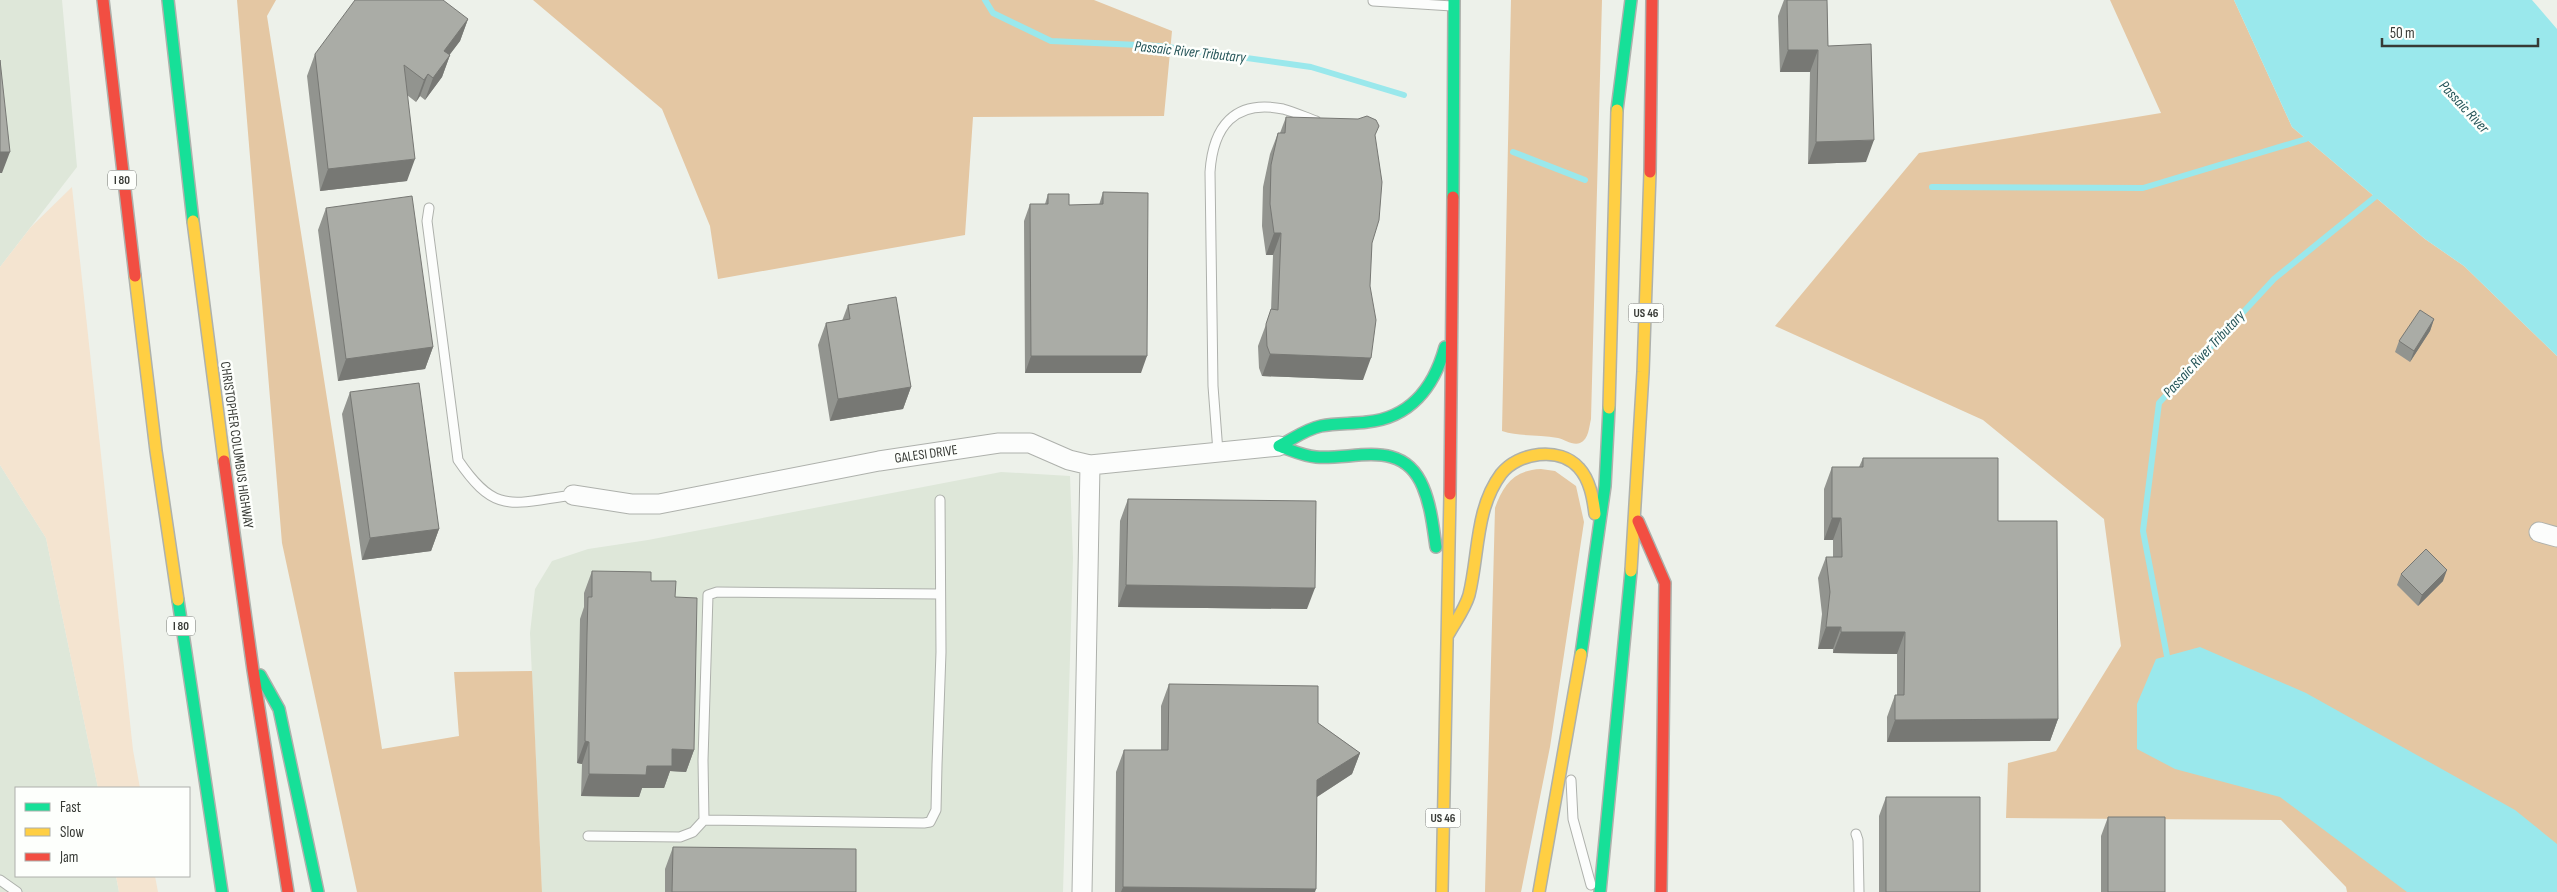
<svg xmlns="http://www.w3.org/2000/svg" width="2557" height="892" font-family="'Sofia Sans Condensed',sans-serif">
<style>
.built{fill:#dee7d9}
.green{fill:#f4e4d0}
.forest{fill:#e4c7a3}
.water{fill:#9ae8ec}
.lines{fill:none;stroke-linecap:round;stroke-linejoin:round}
.stream{stroke:#9ae8ec;stroke-width:6}
.lane-casing{stroke:#aeb1ac;stroke-width:11}
.street-casing{stroke:#aeb1ac;stroke-width:21}
.fast-casing{stroke:#aeb1ac;stroke-width:14}
.slow-casing{stroke:#aeb1ac;stroke-width:14}
.jam-casing{stroke:#aeb1ac;stroke-width:14}
.lane{stroke:#fcfdfc;stroke-width:9}
.street{stroke:#fcfdfc;stroke-width:19}
.fast{stroke:#16e098;stroke-width:11}
.slow{stroke:#ffcf43;stroke-width:11}
.jam{stroke:#f24e42;stroke-width:11}
.wall{fill:#92948f}
.shaded-wall{fill:#777874}
.building{fill:#aaaca6;stroke:#777874}
.labels{text-anchor:middle;dominant-baseline:central;stroke-width:5;stroke-linejoin:round;paint-order:stroke}
.shield{fill:#fdfffc;stroke:#727571;stroke-width:1}
.shield-label{font-size:12px;font-weight:bold;fill:#373a35}
.street-label{font-size:14px;fill:#373a35;stroke:#fdfffc}
.water-label{font-size:15px;font-style:italic;fill:#245458;stroke:#fdfffc}
</style>
<rect width="100%" height="100%" fill="#edf1ea"/>
<path class="built" d="M 0,0 L 62,0 L 77,167 L 0,267 Z
M 0,465 L 46,538 L 98,788 L 16,788 L 16,876 L 116,876 L 119,892 L 0,892 Z
M 1001,472 L 1070,476 L 1073,558 L 1063,892 L 542,892 L 530,633 L 535,589 L 552,561 L 588,549 L 648,540 Z"/>
<path class="green" d="M 72,187 L 133,750 L 140,788 L 98,788 L 46,538 L 0,465 L 0,267 L 31,227 Z
M 116,876 L 155,876 L 158,892 L 119,892 Z"/>
<path class="forest" d="M 237,0 L 276,0 L 267,16 L 382,749 L 459,736 L 454,672 L 532,671 L 542,892 L 357,892 L 282,543 Z
M 533,0 L 1094,0 L 1172,31 L 1164,116 L 973,117 L 965,235 L 718,279 L 710,226 L 662,109 Z
M 1511,0 L 1602,0 L 1591,419 C 1589,427 1589,439 1580,443 C 1573,446 1564,439 1558,438 C 1539,434 1520,437 1502,431 Z
M 2110,0 L 2234,0 L 2292,127 L 2425,239 L 2464,266 L 2557,356 L 2557,892 L 2347,892 L 2346,887 L 2281,820 L 2006,818 L 2008,763 L 2056,751 L 2121,646 L 2104,519 L 1983,420 L 1775,326 L 1919,153 L 2161,113 Z
M 1541,469 L 1555,471 L 1576,486 L 1584,522 L 1550,747 L 1521,892 L 1485,892 L 1495,508 C 1503,485 1514,470 1541,469 Z"/>
<path class="water" d="M 2234,0 L 2532,0 L 2557,29 L 2557,356 L 2464,266 L 2425,239 L 2292,127 Z
M 2200,647 L 2306,693 L 2515,810 L 2557,844 L 2557,892 L 2407,892 L 2280,797 L 2175,769 L 2137,749 L 2137,704 L 2156,659 Z"/>
<g class="lines">
<path class="stream" d="M 985,0 L 993,13 L 1051,41 L 1160,46 L 1311,67 L 1404,95
M 1513,152 L 1585,180
M 1932,187 L 2143,188 L 2306,139
M 2167,656 L 2143,531 L 2159,403 L 2274,279 L 2375,197"/>
<g class="lane-casing">
<path id="lane" d="M 1373,1 L 1452,6
M 429,208 L 427,221 L 458,460 C 496,516 512,503 573,495
M 1218,452 L 1213,386 L 1210,172 C 1213,127 1234,99 1283,109 C 1294,112 1305,117 1316,121
M 1571,780 L 1573,819 L 1591,885
M 704,820 L 703,760 L 708,595 L 717,592 L 940,594
M 1856,834 L 1858,840 L 1859,892
M 588,836 L 680,837 L 693,832 L 704,820 L 924,823 L 930,822 L 936,810 L 937,765 L 941,652 L 940,500
M 0,880 L 17,892"/>
</g>
<g class="street-casing">
<path id="street" d="M 573,495 L 631,504 L 659,504 L 879,461 L 999,443 L 1030,443 L 1069,460 L 1090,465 L 1279,446
M 2539,532 L 2557,537
M 1082,892 L 1090,465"/>
</g>
<g class="fast-casing">
<path id="fast" d="M 168,0 L 193,221
M 1617,110 L 1631,0
M 1453,197 L 1454,0
M 1279,446 C 1291,450 1303,456 1316,457 C 1356,460 1403,438 1423,487 C 1431,506 1433,527 1436,547
M 1279,446 C 1293,439 1306,429 1321,426 C 1336,423 1352,424 1367,422 C 1410,418 1434,387 1445,347
M 178,600 L 222,892
M 1581,654 L 1605,486 L 1609,408
M 260,675 L 279,709 L 318,892
M 1600,892 L 1631,571"/>
</g>
<g class="slow-casing">
<path id="slow" d="M 193,221 L 224,461
M 135,276 L 156,451 L 178,600
M 1609,408 L 1617,110
M 1631,571 L 1643,372 L 1650,172
M 1448,635 C 1455,622 1465,609 1469,595 C 1479,555 1475,509 1501,474 C 1518,452 1560,446 1579,468 C 1590,480 1593,498 1595,514
M 1442,892 L 1450,494
M 1539,892 L 1581,654"/>
</g>
<g class="jam-casing">
<path id="jam" d="M 103,0 L 135,276
M 1650,172 L 1652,0
M 224,461 L 253,670 L 288,892
M 1450,494 L 1453,197
M 1638,521 L 1665,583 L 1661,892"/>
</g>
<use href="#lane" class="lane"/>
<use href="#street" class="street"/>
<use href="#fast" class="fast"/>
<use href="#slow" class="slow"/>
<use href="#jam" class="jam"/>
</g>
<path class="wall" d="M 1784,0 L 1827,0 L 1828,46 L 1866,162 L 1808,164 L 1810,72 L 1780,72 L 1778,16 Z
M 468,19 L 460,41 L 449,55 L 450,55 L 442,77 L 425,100 L 420,96 L 416,102 L 407,95 L 407,181 L 320,191 L 307,76 L 315,54 Z
M 1286,117 L 1375,137 L 1372,243 L 1363,380 L 1262,376 L 1259,368 L 1258,346 L 1271,311 L 1273,255 L 1266,255 L 1262,226 L 1263,187 L 1270,154 L 1278,133 L 1280,133 Z
M 1103,192 L 1141,373 L 1025,373 L 1024,221 L 1030,204 L 1045,204 L 1048,194 L 1069,205 L 1099,205 Z
M 326,208 L 433,347 L 425,369 L 338,381 L 318,230 Z
M 848,305 L 911,387 L 903,409 L 830,421 L 818,345 L 826,323 L 842,321 Z
M 2434,319 L 2430,331 L 2410,362 L 2395,352 L 2399,341 Z
M 350,392 L 439,529 L 431,551 L 362,560 L 342,414 Z
M 1863,458 L 1998,521 L 2058,719 L 2050,741 L 1887,742 L 1887,717 L 1895,695 L 1897,695 L 1897,654 L 1833,653 L 1833,649 L 1818,649 L 1822,614 L 1818,578 L 1826,557 L 1833,557 L 1833,540 L 1824,540 L 1824,489 L 1832,467 L 1859,467 Z
M 1128,499 L 1307,609 L 1118,607 L 1120,521 Z
M 592,571 L 651,581 L 675,597 L 694,750 L 686,772 L 670,771 L 664,788 L 642,788 L 639,797 L 581,796 L 582,764 L 577,763 L 580,619 L 584,607 L 584,593 Z
M 2401,574 L 2443,581 L 2418,606 L 2397,585 Z
M 1169,684 L 1318,723 L 1360,753 L 1352,774 L 1317,797 L 1315,892 L 1115,892 L 1116,772 L 1124,750 L 1161,750 L 1161,706 Z
M 1886,797 L 1980,892 L 1879,892 L 1879,816 Z
M 2108,817 L 2165,892 L 2101,892 L 2101,836 Z
M 673,847 L 856,892 L 665,892 L 665,869 Z"/>
<path class="shaded-wall" d="M 468,19 L 460,41 L 436,73 L 444,51 Z
M 1788,50 L 1818,50 L 1810,72 L 1780,72 Z
M 450,55 L 442,77 L 425,100 L 433,78 Z
M 428,74 L 420,96 L 416,102 L 424,80 Z
M 1874,140 L 1866,162 L 1808,164 L 1816,142 Z
M 0,152 L 10,152 L 2,173 L 0,173 Z
M 415,159 L 407,181 L 320,191 L 328,169 Z
M 1274,233 L 1281,233 L 1273,255 L 1266,255 Z
M 2434,319 L 2430,331 L 2410,362 L 2414,351 Z
M 433,347 L 425,369 L 338,381 L 346,359 Z
M 1270,354 L 1371,358 L 1363,380 L 1262,376 Z
M 1031,356 L 1147,356 L 1141,373 L 1025,373 Z
M 911,387 L 903,409 L 830,421 L 838,399 Z
M 1832,518 L 1841,518 L 1833,540 L 1824,540 Z
M 439,529 L 431,551 L 362,560 L 370,538 Z
M 2447,570 L 2443,581 L 2418,606 L 2422,595 Z
M 1126,585 L 1315,588 L 1307,609 L 1118,607 Z
M 1826,627 L 1841,627 L 1833,649 L 1818,649 Z
M 1841,632 L 1905,632 L 1897,654 L 1833,653 Z
M 2058,719 L 2050,741 L 1887,742 L 1895,720 Z
M 585,741 L 589,742 L 582,764 L 577,763 Z
M 672,749 L 694,750 L 686,772 L 670,771 L 664,788 L 642,788 L 639,797 L 581,796 L 589,774 L 647,766 Z
M 1360,753 L 1352,774 L 1309,802 L 1317,780 Z
M 1123,887 L 1316,889 L 1315,892 L 1121,892 Z"/>
<path class="building" d="M 355,0 L 443,0 L 468,19 L 444,51 L 450,55 L 433,78 L 428,74 L 424,80 L 404,65 L 415,159 L 328,169 L 315,54 Z
M 1787,0 L 1827,0 L 1828,46 L 1871,44 L 1874,140 L 1816,142 L 1818,50 L 1788,50 Z
M 0,60 L 10,152 L 0,152 Z
M 1367,116 L 1376,120 L 1379,126 L 1375,135 L 1382,182 L 1379,220 L 1372,243 L 1370,286 L 1376,320 L 1371,358 L 1270,354 L 1267,346 L 1266,324 L 1271,309 L 1278,310 L 1281,233 L 1274,233 L 1270,204 L 1271,165 L 1278,133 L 1285,133 L 1286,117 L 1358,119 Z
M 1103,192 L 1148,193 L 1147,356 L 1031,356 L 1030,204 L 1048,204 L 1048,194 L 1069,194 L 1069,205 L 1103,204 Z
M 412,196 L 433,347 L 346,359 L 326,208 Z
M 896,297 L 911,387 L 838,399 L 826,323 L 850,319 L 848,305 Z
M 2420,310 L 2434,319 L 2414,351 L 2399,341 Z
M 419,383 L 439,529 L 370,538 L 350,392 Z
M 1863,458 L 1998,458 L 1998,521 L 2057,521 L 2058,719 L 1895,720 L 1895,695 L 1904,695 L 1905,632 L 1841,632 L 1841,627 L 1826,627 L 1830,592 L 1826,557 L 1842,557 L 1842,552 L 1841,518 L 1832,518 L 1832,467 L 1863,467 Z
M 1128,499 L 1316,501 L 1315,588 L 1126,585 Z
M 2426,549 L 2447,570 L 2422,595 L 2401,574 Z
M 592,571 L 651,572 L 651,581 L 676,581 L 675,597 L 697,598 L 694,750 L 672,749 L 672,766 L 647,766 L 646,775 L 589,774 L 589,742 L 585,741 L 587,634 L 588,597 L 592,597 Z
M 1169,684 L 1318,686 L 1318,723 L 1360,753 L 1317,780 L 1316,889 L 1123,887 L 1124,750 L 1168,750 Z
M 1886,797 L 1980,797 L 1980,892 L 1886,892 Z
M 2108,817 L 2165,817 L 2165,892 L 2108,892 Z
M 673,847 L 856,849 L 856,892 L 672,892 Z"/>
<g class="labels">
<g class="shield">
<rect x="108" y="170.5" width="28" height="19" rx="4"/>
<rect x="1628.5" y="303.5" width="35" height="19" rx="4"/>
<rect x="167" y="616.5" width="28" height="19" rx="4"/>
<rect x="1425.5" y="808.5" width="35" height="19" rx="4"/>
</g>
<g class="shield-label">
<text x="122" y="180">I 80</text>
<text x="1646" y="313">US 46</text>
<text x="181" y="626">I 80</text>
<text x="1443" y="818">US 46</text>
</g>
<g class="street-label">
<text transform="translate(237 445) rotate(82)">CHRISTOPHER COLUMBUS HIGHWAY</text>
<text transform="translate(926 454) rotate(-8)">GALESI DRIVE</text>
</g>
<g class="water-label">
<text transform="translate(1190 52) rotate(6)">Passaic River Tributary</text>
<text transform="translate(2464 107) rotate(47)">Passaic River</text>
<text transform="translate(2204 354) rotate(-47)">Passaic River Tributary</text>
</g>
</g>
<rect x="15" y="787" width="175" height="90" fill="#fdfffc" stroke="#aeb0ac"/>
<rect x="25" y="803" width="25" height="8" fill="#16e098" stroke="#aeb0ac"/>
<text x="60" y="812" font-size="15" fill="#373a35">Fast</text>
<rect x="25" y="828" width="25" height="8" fill="#ffcf43" stroke="#aeb0ac"/>
<text x="60" y="837" font-size="15" fill="#373a35">Slow</text>
<rect x="25" y="853" width="25" height="8" fill="#f24e42" stroke="#aeb0ac"/>
<text x="60" y="862" font-size="15" fill="#373a35">Jam</text>
<path d="M2382 38v8h156v-8" fill="none" stroke="#373a35" stroke-width="2.5"/>
<text x="2390" y="38" font-size="15" fill="#373a35" stroke="#fdfffc" stroke-width="4" paint-order="stroke">50 m</text>
</svg>
